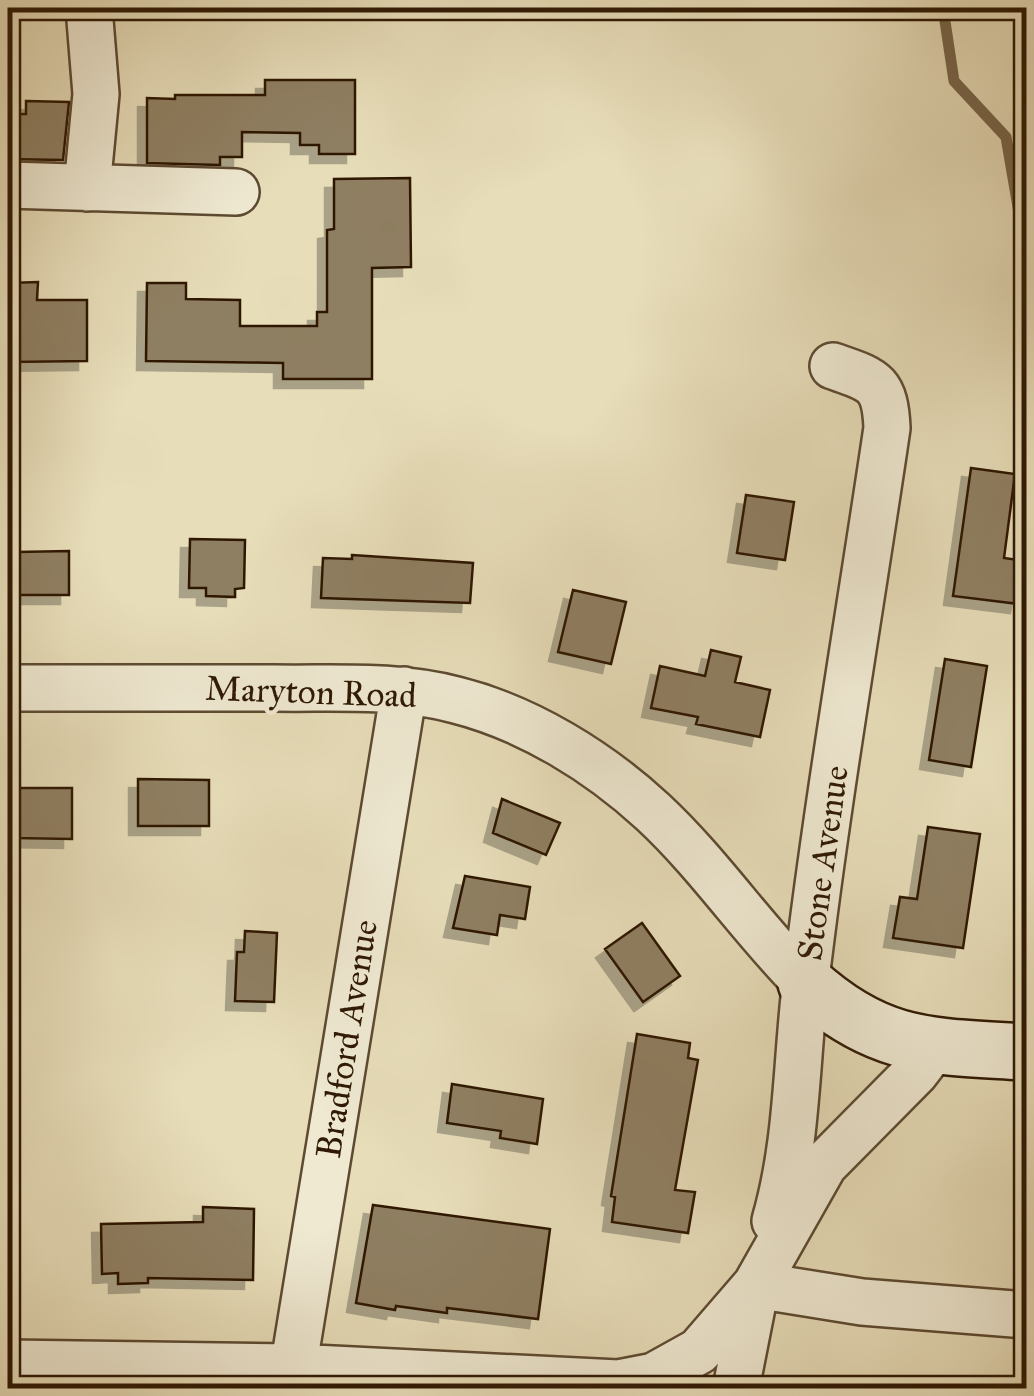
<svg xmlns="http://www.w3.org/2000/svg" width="1034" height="1396" font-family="'IM FELL Great Primer',serif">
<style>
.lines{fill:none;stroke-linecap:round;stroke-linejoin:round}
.stream{stroke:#78664b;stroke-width:11}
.building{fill:#8f7f62;stroke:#2f1904;stroke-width:2.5;filter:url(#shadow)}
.street-casing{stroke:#5d4a31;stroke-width:50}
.secondary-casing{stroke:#2f1904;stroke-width:60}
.street{stroke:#efe9d2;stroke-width:45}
.secondary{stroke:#efe9d2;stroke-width:55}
.labels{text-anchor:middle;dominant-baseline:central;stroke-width:9;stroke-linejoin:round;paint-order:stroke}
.street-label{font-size:35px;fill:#2f1904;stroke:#efe9d2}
</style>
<defs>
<filter id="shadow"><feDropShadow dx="-9" dy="9" stdDeviation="0" flood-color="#0004"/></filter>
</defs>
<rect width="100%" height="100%" fill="#e7ddb9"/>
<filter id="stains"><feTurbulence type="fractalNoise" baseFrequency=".002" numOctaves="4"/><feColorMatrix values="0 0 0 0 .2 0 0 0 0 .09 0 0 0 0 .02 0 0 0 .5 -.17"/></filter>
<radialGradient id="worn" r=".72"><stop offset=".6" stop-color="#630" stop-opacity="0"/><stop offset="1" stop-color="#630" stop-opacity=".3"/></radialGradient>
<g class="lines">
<path class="stream" d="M 943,8 L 954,81 L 1006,137 L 1026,254"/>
</g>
<path class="building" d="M 265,80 L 355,80 L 355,154 L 319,154 L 319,145 L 300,145 L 300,133 L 242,132 L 242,157 L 220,157 L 220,165 L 147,163 L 147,98 L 175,99 L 175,95 L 265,95 Z
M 26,101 L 69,102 L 63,160 L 8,159 L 8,114 L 26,114 Z
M 410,178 L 411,267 L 372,268 L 372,379 L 283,379 L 283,363 L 146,361 L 147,283 L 186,283 L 186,299 L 240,300 L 240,326 L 317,326 L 317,312 L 327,312 L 327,230 L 334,229 L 334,179 Z
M 38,282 L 37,300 L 87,300 L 87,361 L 8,362 L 8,283 Z
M 971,468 L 1015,474 L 1004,558 L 1025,561 L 1019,604 L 953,596 Z
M 746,495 L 794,502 L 785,560 L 737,553 Z
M 190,539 L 245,540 L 244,588 L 235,589 L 235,597 L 206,596 L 206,588 L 189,588 Z
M 69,551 L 69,595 L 17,595 L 17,552 Z
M 352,555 L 473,563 L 470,603 L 321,598 L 323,558 L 352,559 Z
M 573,590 L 626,602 L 611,664 L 558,652 Z
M 711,650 L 741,657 L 735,682 L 770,690 L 760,737 L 696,724 L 698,717 L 651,708 L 660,666 L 705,676 Z
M 945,659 L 987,666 L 971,767 L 929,760 Z
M 138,779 L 209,780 L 209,826 L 138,826 Z
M 14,788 L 72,788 L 72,839 L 14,838 Z
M 502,799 L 560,823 L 546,855 L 493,833 Z
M 928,827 L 980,834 L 963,948 L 893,938 L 900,897 L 917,899 Z
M 465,876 L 530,887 L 525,919 L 500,915 L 497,935 L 453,928 Z
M 642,923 L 680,976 L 643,1002 L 605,949 Z
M 245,931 L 277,933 L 274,1002 L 235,1001 L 237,952 L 244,952 Z
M 637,1034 L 690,1043 L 688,1058 L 698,1060 L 675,1190 L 695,1192 L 688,1233 L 612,1222 L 615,1197 L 611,1196 Z
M 452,1084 L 543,1099 L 537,1144 L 500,1138 L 501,1131 L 447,1123 Z
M 373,1205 L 550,1229 L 538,1319 L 447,1308 L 447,1313 L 396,1306 L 395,1310 L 356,1303 Z
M 203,1207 L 254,1209 L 253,1280 L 148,1278 L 148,1283 L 118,1284 L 118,1273 L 102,1274 L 101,1224 L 203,1222 Z"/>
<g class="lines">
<g class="street-casing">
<path id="street" d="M 8,185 L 236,192
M 87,188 L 96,94 L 89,8
M 8,688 C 96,688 185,688 274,688 C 335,689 397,684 456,700 C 528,718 599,762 653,812 C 709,864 752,929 806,983
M 775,1221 C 798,1141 796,1061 806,979 C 828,795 860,611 887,428 C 885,381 873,380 833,366
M 756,1285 L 862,1302 L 1026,1315
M 8,1363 L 293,1367 L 618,1383 L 654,1376 L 699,1351 L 756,1285 L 824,1165 L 915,1073 L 935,1047
M 290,1388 L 404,690
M 736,1388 L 756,1287"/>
</g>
<g class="secondary-casing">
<path id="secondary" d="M 806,983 C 880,1050 932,1046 1026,1052"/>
</g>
<use href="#street" class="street"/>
<use href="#secondary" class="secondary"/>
</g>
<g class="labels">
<g class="street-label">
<text transform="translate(311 692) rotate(2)">Maryton Road</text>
<text transform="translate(823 863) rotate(-82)">Stone Avenue</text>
<text transform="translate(347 1039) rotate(-81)">Bradford Avenue</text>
</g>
</g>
<rect width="1034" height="1396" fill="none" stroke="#e7ddb9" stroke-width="40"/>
<rect x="10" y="10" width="1014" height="1376" fill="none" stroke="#2f1904" stroke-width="5"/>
<rect x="20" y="20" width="994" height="1356" fill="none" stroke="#2f1904" stroke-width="2.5"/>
<rect width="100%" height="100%" filter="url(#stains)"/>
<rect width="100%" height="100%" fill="url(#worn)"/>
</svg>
